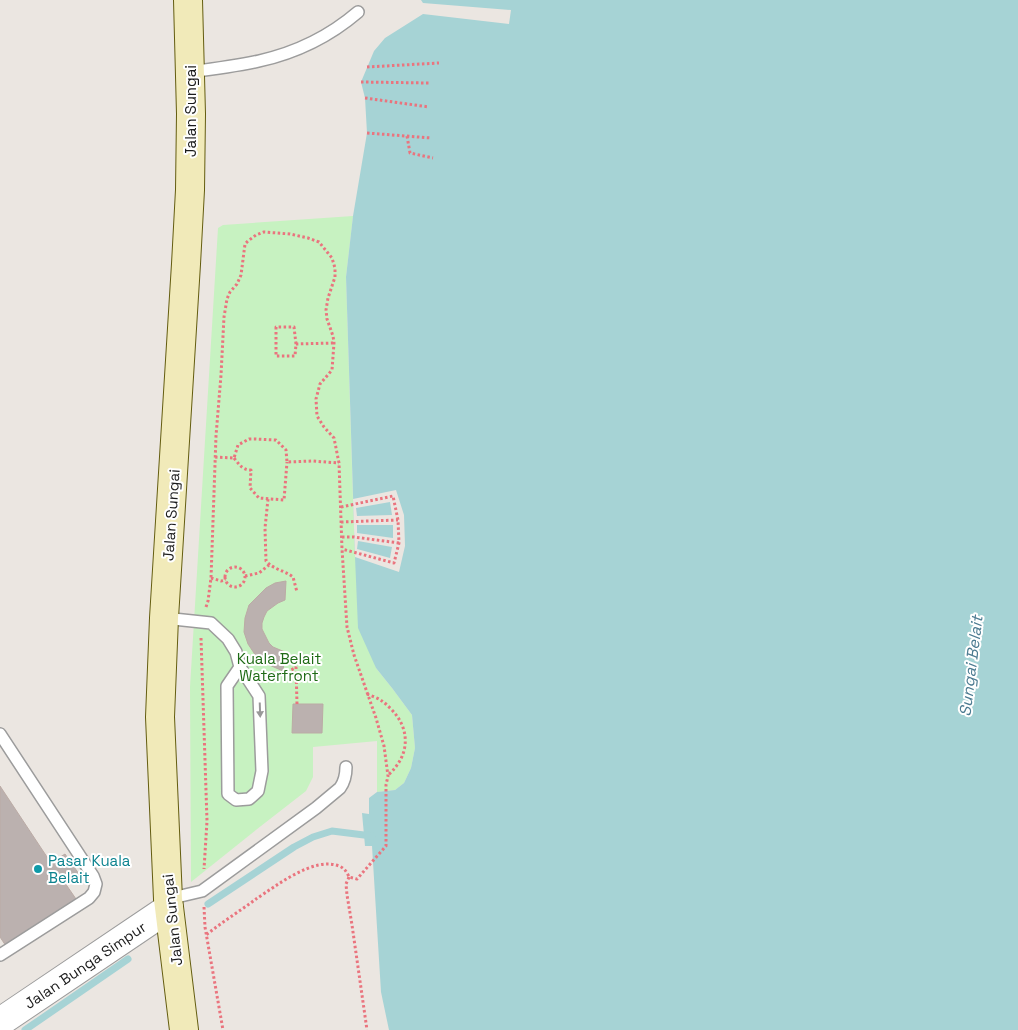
<svg xmlns="http://www.w3.org/2000/svg" width="1018" height="1030" font-family="'Space Grotesk',sans-serif">
<style>
.park{fill:#c7f2c1}
.water{fill:#a6d3d5}
.pier{fill:#ebe6e1;fill-rule:evenodd}
.lines{fill:none;stroke-linecap:round;stroke-linejoin:round}
.stream{stroke:#a6d3d5;stroke-width:7}
.building{fill:#bbb1af;stroke:#bbaba5}
.service-casing{stroke:#9c9c9c;stroke-width:14}
.tertiary-casing{stroke:#9c9c9c;stroke-width:30}
.secondary-casing{stroke:#645d10;stroke-width:30}
.path{stroke:#ea747e;stroke-width:3;stroke-dasharray:2.5 2.5;stroke-linecap:butt}
.service{stroke:#fff;stroke-width:11}
.tertiary{stroke:#fff;stroke-width:28}
.secondary{stroke:#f1eab9;stroke-width:28}
.oneway{fill:#989898}
.culture-dot{fill:#0f9aa8;stroke:#fff;stroke-width:2}
.labels{text-anchor:middle;dominant-baseline:central;stroke-width:4;stroke-linejoin:round;paint-order:stroke}
.street-label{font-size:15px;fill:#1b1b1b;stroke:#fff}
.park-label{font-size:15px;fill:#1f6b16;stroke:#fff}
.culture-label{font-size:15px;fill:#0d838f;stroke:#fff;text-anchor:start}
.water-label{font-size:16px;font-style:italic;fill:#4c7b91;stroke:#fff}
</style>
<rect width="100%" height="100%" fill="#ebe6e1"/>
<path class="park" d="M 353,216 L 346,277 L 353,499 L 376,668 L 392,688 L 412,715 L 415,748 L 411,768 L 404,783 L 395,790 L 377,792 L 377,741 L 313,747 L 313,777 L 306,791 L 261,826 L 191,882 L 190,687 L 218,228 L 223,225 Z"/>
<path class="water" d="M 421,0 L 1018,0 L 1018,1030 L 389,1030 L 381,992 L 372,846 L 365,846 L 362,813 L 369,814 L 369,798 L 377,792 L 395,790 L 404,783 L 411,768 L 415,748 L 412,715 L 392,688 L 376,668 L 358,628 L 355,557 L 346,277 L 353,216 L 367,133 L 365,98 L 361,82 L 374,51 L 385,38 L 423,14 L 423,3 Z"/>
<path class="pier" d="M 423,3 L 511,10 L 509,24 L 423,14 Z
M 396,490 L 404,515 L 405,546 L 399,572 L 355,557 L 353,499 ZM 390,502 L 392,515 L 357,516 L 356,508 ZM 393,525 L 393,538 L 357,533 L 357,525 ZM 358,541 L 392,547 L 390,558 L 357,549 Z"/>
<g class="lines">
<path class="stream" d="M 208,904 L 294,847 L 313,837 L 332,831 L 372,836
M 25,1030 L 128,959"/>
</g>
<path class="building" d="M 286,581 L 285,600 L 278,603 L 267,611 L 264,617 L 262,623 L 262,629 L 269,643 L 273,647 L 285,652 L 283,671 L 267,664 L 256,656 L 248,644 L 244,632 L 245,618 L 249,605 L 266,588 L 275,583 Z
M 293,704 L 323,704 L 322,733 L 292,733 Z
M 0,786 L 51,863 L 65,854 L 79,874 L 65,883 L 76,899 L 6,946 L 0,937 Z"/>
<g class="lines">
<g class="service-casing">
<path id="service" d="M 190,72 C 213,69 236,66 259,61 C 295,53 330,36 358,12
M 164,618 L 211,623 L 228,639 L 236,652 L 240,667 L 259,696 L 262,771 L 258,791 L 249,799 L 236,800 L 228,794 L 227,686 L 240,667
M 0,734 L 93,876 L 96,884 L 94,892 L 89,898 L 0,955
M 168,899 L 202,891 L 316,808 L 340,788 C 345,781 346,775 346,767"/>
</g>
<g class="tertiary-casing">
<path id="tertiary" d="M 0,1022 L 169,908"/>
</g>
<g class="secondary-casing">
<path id="secondary" d="M 184,1030 L 168,899 L 160,717 L 164,618 L 186,264 L 190,190 L 191,114 L 188,0"/>
</g>
<path class="path" d="M 367,67 L 439,63
M 361,82 L 429,83
M 365,98 L 429,107
M 367,133 L 431,138
M 407,136 L 410,153 L 433,158
M 296,344 L 294,327 L 276,327 L 276,356 L 295,356 L 296,344 L 334,343
M 215,457 L 234,458 L 238,445 L 249,439 L 256,439 L 276,440 L 286,450 L 287,462 L 312,461 L 339,463
M 234,458 C 239,464 242,470 251,470 L 250,488 L 259,498 L 284,500 L 287,462
M 268,499 L 265,528 L 266,561 C 274,570 284,570 293,577 L 297,592
M 341,507 L 393,496 L 398,520 L 399,543 L 394,563 L 342,549
M 341,522 L 398,520
M 342,537 L 354,537 L 399,543
M225 577a10 10 0 1 1 20 0a10 10 0 1 1-20 0Z
M 245,576 L 259,573 L 269,565
M 211,578 L 221,581 L 226,580
M 206,607 L 208,601 L 211,578 L 216,436 L 221,375 L 224,317 L 227,299 L 230,292 L 237,284 L 241,275 L 245,244 L 248,241 L 256,235 L 264,232 L 290,234 L 308,238 L 319,242 L 332,258 L 335,268 L 335,277 L 328,298 L 326,310 L 327,319 L 333,336 L 334,343 L 332,370 L 320,384 L 316,399 L 317,416 L 324,427 L 334,438 L 339,463 L 342,549 L 347,627 L 354,655 L 376,718 L 384,746 L 388,776 L 386,785 L 386,846 L 357,879 L 349,877 C 347,872 344,868 339,866 C 314,856 276,886 256,899 C 240,911 222,922 206,935
M 201,638 L 207,821 L 204,869
M 265,678 L 267,674 L 272,673 L 283,674 L 295,668
M 367,694 C 372,696 378,698 382,701 C 385,703 388,706 391,709 C 411,729 410,756 388,775
M 297,704 L 296,667 L 298,656
M 349,877 L 346,884 L 347,895 L 352,925 L 367,1030
M 204,907 L 205,927 L 223,1030"/>
<use href="#service" class="service"/>
<use href="#tertiary" class="tertiary"/>
<use href="#secondary" class="secondary"/>
</g>
<defs><path id="oneway-solid" d="M-6-.8H1V-3.2L6.5 0L1 3.2V.8H-6Z" transform="scale(1.25)"/></defs>
<use class="oneway" href="#oneway-solid" transform="translate(260 710) rotate(88)"/>
<circle class="culture-dot" cx="38" cy="869" r="5"/>
<g class="labels">
<g class="street-label">
<text transform="translate(190 111) rotate(-90)">Jalan Sungai</text>
<text transform="translate(171 515) rotate(-86)">Jalan Sungai</text>
<text transform="translate(172 920) rotate(-96)">Jalan Sungai</text>
<text transform="translate(85 965) rotate(-34)">Jalan Bunga Simpur</text>
</g>
<g class="park-label">
<text x="279" y="658">Kuala Belait<tspan x="279" dy="17">Waterfront</tspan></text>
</g>
<g class="culture-label">
<text x="48" y="860">Pasar Kuala<tspan x="48" dy="17">Belait</tspan></text>
</g>
<g class="water-label">
<text transform="translate(971 666) rotate(-83)">Sungai Belait</text>
</g>
</g>
</svg>
